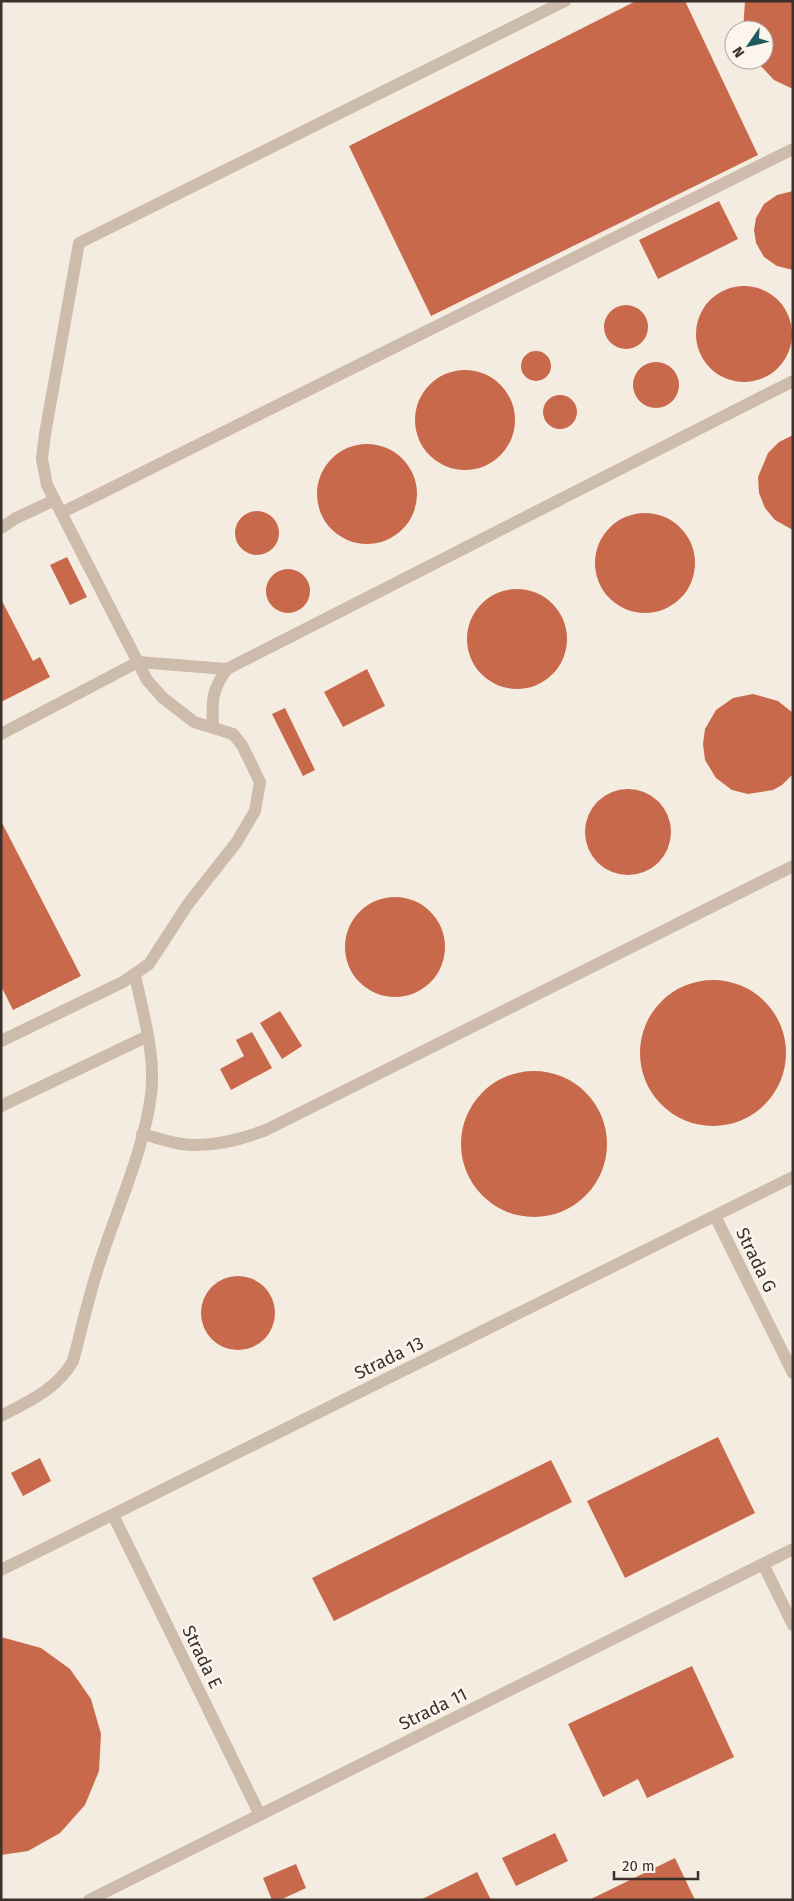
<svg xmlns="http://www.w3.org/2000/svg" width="794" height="1901" font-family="'Fira Sans',sans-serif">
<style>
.building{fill:#c8694b}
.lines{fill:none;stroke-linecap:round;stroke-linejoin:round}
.lane{stroke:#cdbbac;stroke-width:12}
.labels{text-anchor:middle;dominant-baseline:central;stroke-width:5;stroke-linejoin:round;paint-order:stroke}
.street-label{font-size:18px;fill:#3b302b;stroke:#fbf5ee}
</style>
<rect width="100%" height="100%" fill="#f4ebe1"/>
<path class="building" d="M 636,1 L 685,1 L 758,155 L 431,316 L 349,146 Z
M 745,1 L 793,1 L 793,89 L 774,80 L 755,60 L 764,60 L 764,30 L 743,30 Z
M 793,191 L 793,270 L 777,266 L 764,257 L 756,243 L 754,230 L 756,218 L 764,204 L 777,195 Z
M 719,201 L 738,239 L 658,279 L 639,240 Z
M696 334a48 48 0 1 1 96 0a48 48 0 1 1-96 0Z
M604 327a22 22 0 1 1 44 0a22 22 0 1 1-44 0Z
M521 366a15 15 0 1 1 30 0a15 15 0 1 1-30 0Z
M633 385a23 23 0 1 1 46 0a23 23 0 1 1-46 0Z
M415 420a50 50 0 1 1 100 0a50 50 0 1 1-100 0Z
M543 412a17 17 0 1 1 34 0a17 17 0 1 1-34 0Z
M 793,435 L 793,530 L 775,520 L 765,508 L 759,493 L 758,477 L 768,453 L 779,442 Z
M317 494a50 50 0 1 1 100 0a50 50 0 1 1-100 0Z
M235 533a22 22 0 1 1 44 0a22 22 0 1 1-44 0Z
M595 563a50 50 0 1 1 100 0a50 50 0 1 1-100 0Z
M 67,557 L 87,597 L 70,605 L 50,565 Z
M266 591a22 22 0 1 1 44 0a22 22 0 1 1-44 0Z
M467 639a50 50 0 1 1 100 0a50 50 0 1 1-100 0Z
M 1,599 L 33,661 L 40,657 L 50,677 L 1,702 Z
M 367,669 L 385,706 L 343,727 L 324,692 Z
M 753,694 L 778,701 L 793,713 L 793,774 L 782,785 L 773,790 L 748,794 L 732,790 L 716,778 L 705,760 L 703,744 L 705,729 L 716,710 L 733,698 Z
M 285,708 L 315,770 L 303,776 L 272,714 Z
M585 832a43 43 0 1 1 86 0a43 43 0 1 1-86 0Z
M 1,821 L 81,976 L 13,1010 L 1,986 Z
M345 947a50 50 0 1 1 100 0a50 50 0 1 1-100 0Z
M640 1053a73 73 0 1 1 146 0a73 73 0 1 1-146 0Z
M 280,1011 L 302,1046 L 282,1059 L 260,1023 Z
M 252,1032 L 272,1068 L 231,1090 L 220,1069 L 244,1056 L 236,1040 Z
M461 1144a73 73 0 1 1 146 0a73 73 0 1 1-146 0Z
M201 1313a37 37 0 1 1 74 0a37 37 0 1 1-74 0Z
M 718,1437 L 755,1513 L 625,1578 L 587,1501 Z
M 40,1458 L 51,1481 L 23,1496 L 11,1473 Z
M 551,1460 L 572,1502 L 334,1621 L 312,1578 Z
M 1,1637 L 41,1648 L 70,1669 L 91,1699 L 101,1734 L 99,1771 L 85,1805 L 60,1833 L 28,1851 L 1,1855 Z
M 692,1666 L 734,1757 L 647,1798 L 638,1779 L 603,1797 L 568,1724 Z
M 555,1833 L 568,1861 L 516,1886 L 502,1858 Z
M 675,1858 L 695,1900 L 589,1900 Z
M 296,1864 L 306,1888 L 280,1900 L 272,1900 L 263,1878 Z
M 477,1872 L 491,1900 L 420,1900 Z"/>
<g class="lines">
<path class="lane" d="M 61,513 L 793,149
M 1,528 L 16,518 L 55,500
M 213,727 C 212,701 211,691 227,669 L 793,381
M 1,734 L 138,662 L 227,669
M 1,1041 L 123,982 L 149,964 L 188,904 L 236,843 L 255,811 L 260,782 L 242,745 L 233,734 L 194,722 L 163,698 L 147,680 L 47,485 L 42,459 L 45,434 L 79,243 L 565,1
M 1,1106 L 148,1036
M 142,1134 C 155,1137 168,1142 181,1144 C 210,1148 239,1140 266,1130 L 793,866
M 715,1216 L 793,1373
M 1,1416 C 30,1401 57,1389 73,1361 C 82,1328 89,1294 100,1262 C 117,1209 144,1150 151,1095 C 156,1055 143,1014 135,975
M 113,1515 L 260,1815
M 763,1564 L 793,1625
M 1,1570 L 793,1177
M 89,1900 L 793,1549"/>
</g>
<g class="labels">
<g class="street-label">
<text transform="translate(756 1260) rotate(64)">Strada G</text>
<text transform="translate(389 1358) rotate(-26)">Strada 13</text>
<text transform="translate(202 1657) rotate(64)">Strada E</text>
<text transform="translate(433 1709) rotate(-26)">Strada 11</text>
</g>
</g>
<rect width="794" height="1901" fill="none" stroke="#3b302b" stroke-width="5"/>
<g transform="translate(749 45) rotate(236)"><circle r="24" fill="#fbf5ee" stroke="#aea6a0"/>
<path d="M0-4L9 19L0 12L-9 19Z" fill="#1f5a5e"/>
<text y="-8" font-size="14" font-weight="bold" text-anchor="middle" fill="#3b302b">N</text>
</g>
<path d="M614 1871v8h84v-8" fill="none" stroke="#3b302b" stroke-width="2.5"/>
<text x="622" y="1871" font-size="15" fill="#3b302b" stroke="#fbf5ee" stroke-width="4" paint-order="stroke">20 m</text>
</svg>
